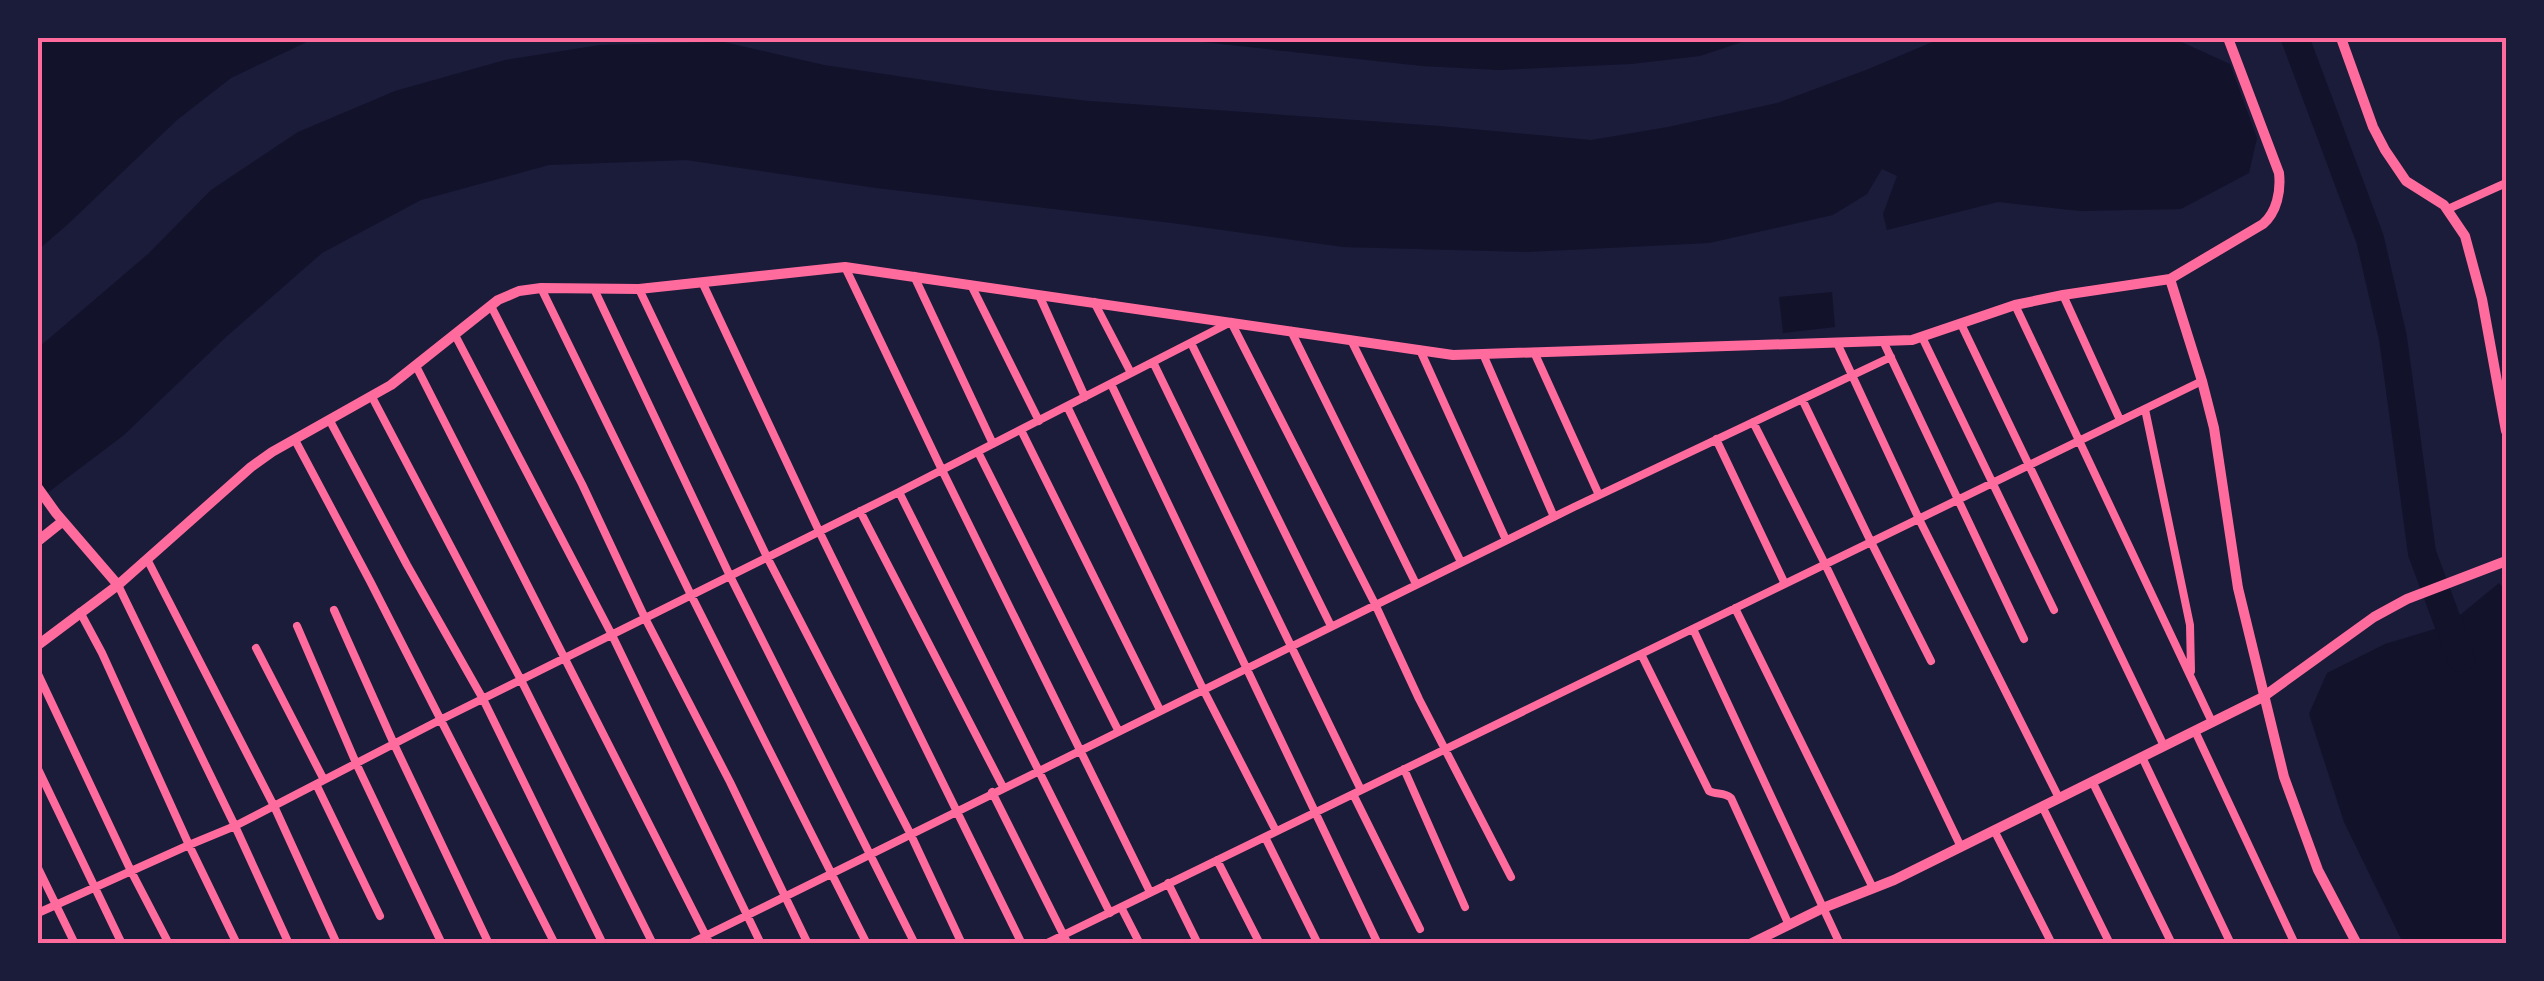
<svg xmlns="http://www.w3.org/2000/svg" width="2544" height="981" font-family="Rubik,sans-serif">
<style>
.water{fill:#12122b}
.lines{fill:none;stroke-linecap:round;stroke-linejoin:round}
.river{stroke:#12122b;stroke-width:28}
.minor{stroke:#ff6b9d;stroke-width:8}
.tertiary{stroke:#ff6b9d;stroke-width:10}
.neatline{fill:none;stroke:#ff6b9d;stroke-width:4}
</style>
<rect width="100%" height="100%" fill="#1b1b3a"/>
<path class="water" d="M 38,38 L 315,38 L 231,78 L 177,120 L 67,225 L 38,250 Z
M 1166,38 L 1754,38 L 1700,56 L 1631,64 L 1499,70 L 1422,66 Z
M 1942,38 L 2159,38 L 2177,40 L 2230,64 L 2257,138 L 2249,173 L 2181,209 L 2080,211 L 1998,202 L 1887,230 L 1883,214 L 1897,176 L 1882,169 L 1867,194 L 1833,215 L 1709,243 L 1527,252 L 1343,247 L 1172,223 L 876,188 L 686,160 L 549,165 L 421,200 L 322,253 L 226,337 L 124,435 L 38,500 L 38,348 L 148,254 L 211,190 L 298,132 L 395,91 L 505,60 L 600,45 L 724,42 L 824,65 L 991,90 L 1089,101 L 1440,126 L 1591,140 L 1668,127 L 1777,103 L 1866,70 Z
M 1832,292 L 1835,327 L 1783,333 L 1779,297 Z
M 2499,583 L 2506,592 L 2506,943 L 2403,943 L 2344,822 L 2309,714 L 2327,673 L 2385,644 L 2448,625 Z"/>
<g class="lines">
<path class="river" d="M 2295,38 L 2370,239 L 2393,338 L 2422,553 L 2461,658"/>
<path class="minor" d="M 2448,209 L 2506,183
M 845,267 L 942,470 L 1150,892
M 914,276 L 993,444
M 703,284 L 819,531 L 1022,944
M 971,285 L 1039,421
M 541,288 L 691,595 L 867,944
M 594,289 L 730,576 L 915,944
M 639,289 L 767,557 L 910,833 L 962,944
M 1039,295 L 1085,397
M 2063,295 L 2120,420
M 1094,302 L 1131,373
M 2015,305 L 2212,722
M 491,306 L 582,484 L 645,618 L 730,782 L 808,944
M 1961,324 L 2164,746
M 1291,331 L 1416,584
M 455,335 L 612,635 L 761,944
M 1922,337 L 2054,610
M 1351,340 L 1461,562
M 1883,341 L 2024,639
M 1191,343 L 1331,626
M 1837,343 L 1919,519 L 2059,798
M 1420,350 L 1506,540
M 1534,352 L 1599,495
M 1483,354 L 1554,517
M 1153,362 L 1361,790
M 416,366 L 710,944
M 1111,384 L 1378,944
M 372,397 L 521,680 L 653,944
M 1802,399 L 1871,542 L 1931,661
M 1067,406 L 1203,689 L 1276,831
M 2145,409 L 2190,625 L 2191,671
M 330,421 L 407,565 L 483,699 L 603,944
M 1753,422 L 1825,564 L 1961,847
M 1021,430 L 1160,710
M 1716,439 L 1785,584
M 295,440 L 370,581 L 555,944
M 978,452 L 1118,730
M 899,492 L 1110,913
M 860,511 L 1003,787
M 147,559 L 274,806 L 337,944
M 118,585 L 235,826 L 289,944
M 1735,608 L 1873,888
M 334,610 L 394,744 L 489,944
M 80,612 L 102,653 L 189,845 L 237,944
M 297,626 L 356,763 L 442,944
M 1693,629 L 1840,944
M 256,648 L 324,780
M 1641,654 L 1709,791 C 1716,795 1724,792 1731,798 L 1789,925
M 38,674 L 131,871 L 169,944
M 2195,731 L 2295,944
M 2142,757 L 2231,944
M 38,769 L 122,944
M 1404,769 L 1465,907
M 2092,781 L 2172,944
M 316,784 L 380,916
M 992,792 L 1068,944
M 1353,794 L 1420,929
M 2042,806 L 2110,944
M 1994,830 L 2050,940
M 1265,837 L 1318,944
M 1217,860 L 1260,944
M 38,868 L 75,944
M 1168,883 L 1198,944
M 1121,907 L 1140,944
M 38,913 L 189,845 L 235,826 L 440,720 L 899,492 L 1231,322 L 1375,604 L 1419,699 L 1511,877
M 689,944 L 1574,507 L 1891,357
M 1045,944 L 2202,381"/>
<path class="tertiary" d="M 2341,38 L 2373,127 L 2385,150 L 2406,181 L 2444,205 L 2465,236 L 2482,299 L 2506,431
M 2170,279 L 2202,381 L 2214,428 L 2238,588 L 2284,777 L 2318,870 L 2357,944
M 38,488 L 56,513 L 118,585
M 38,541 L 63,521
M 38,645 L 118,585 L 251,467 L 272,452 L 391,385 L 498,300 L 519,291 L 541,288 L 639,289 L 845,267 L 1453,355 L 1912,340 L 2015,305 L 2063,295 L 2170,279 L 2263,224 C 2277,212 2281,191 2279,173 L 2228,38
M 1750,944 L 1823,908 L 1894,880 L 2263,697 L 2374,617 L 2407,599 L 2506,561"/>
</g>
<rect width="2544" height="981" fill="none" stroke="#1b1b3a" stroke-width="80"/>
<rect x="40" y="40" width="2464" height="901" class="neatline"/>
</svg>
